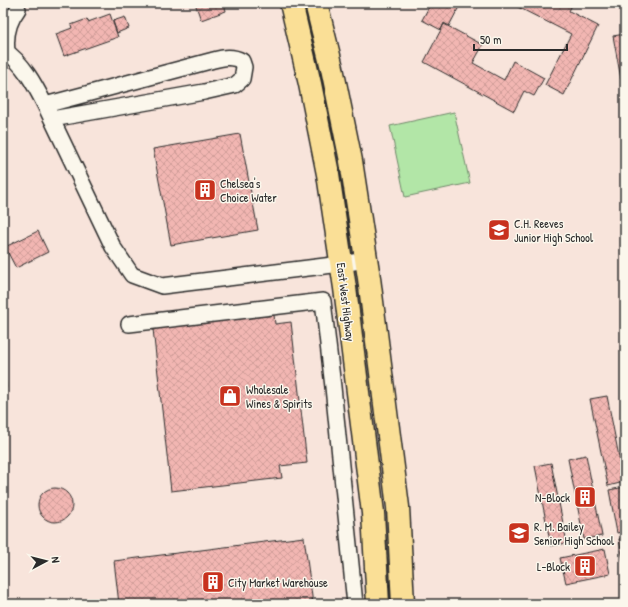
<svg xmlns="http://www.w3.org/2000/svg" width="628" height="607" font-family="'Patrick Hand',sans-serif">
<style>
.green{fill:#b2e6a7;stroke:#6e8869}
.building{fill:url(#building-cross-hatch);stroke:#2b2b2b}
.lines{fill:none;stroke-linecap:round;stroke-linejoin:round}
.minor-casing{stroke:#2b2b2b;stroke-width:18}
.highway-casing{stroke:#2b2b2b;stroke-width:25}
.minor{stroke:#fbf7ec;stroke-width:15}
.highway{stroke:#fadf96;stroke-width:22}
.labels{text-anchor:middle;dominant-baseline:central;stroke-width:3;stroke-linejoin:round;paint-order:stroke}
.poi-label{font-size:12px;fill:#2b2b2b;stroke:#fbf7ec;text-anchor:start}
.street-label{font-size:12px;fill:#2b2b2b;stroke:#fbf7ec}
</style>
<defs>
<pattern id="building-cross-hatch" width="8" height="8" patternUnits="userSpaceOnUse"><rect width="8" height="8" fill="#f2b6b2"/><path d="M0 0l8 8M0 8l8-8" fill="none" stroke="#d09d99"/></pattern>
</defs>
<rect width="100%" height="100%" fill="#f8e4db"/>
<filter id="ink" filterUnits="userSpaceOnUse"><feTurbulence type="fractalNoise" baseFrequency=".025" numOctaves="2"/><feDisplacementMap in="SourceGraphic" scale="8" xChannelSelector="R" yChannelSelector="G"/><feConvolveMatrix kernelMatrix="1 2 1 2 8 2 1 2 1" color-interpolation-filters="sRGB"/></filter>
<g filter="url(#ink)">
<path class="green" d="M 454,112 L 470,183 L 405,197 L 390,126 Z"/>
<path class="building" d="M 195,3 L 224,3 L 226,11 L 201,20 Z
M 431,3 L 461,3 L 449,26 L 444,23 L 441,30 L 422,20 Z
M 510,3 L 573,3 L 569,11 L 598,26 L 564,95 L 545,85 L 571,34 Z
M 110,14 L 118,37 L 64,56 L 56,34 L 72,28 L 71,25 L 87,19 L 88,22 Z
M 125,17 L 129,28 L 117,33 L 113,21 Z
M 444,24 L 483,45 L 473,63 L 504,80 L 513,61 L 544,78 L 534,96 L 524,91 L 514,111 L 424,62 Z
M 625,34 L 625,79 L 621,79 L 613,36 Z
M 240,134 L 258,230 L 171,245 L 153,149 Z
M 38,231 L 48,252 L 16,268 L 5,247 Z
M 274,315 L 275,324 L 291,322 L 307,463 L 280,466 L 282,478 L 171,491 L 153,329 Z
M 3,360 L 4,360 L 6,388 L 3,388 Z
M 607,396 L 624,482 L 608,486 L 590,399 Z
M 586,455 L 602,536 L 584,539 L 568,459 Z
M 551,463 L 567,543 L 551,546 L 535,466 Z
M 625,487 L 625,531 L 617,533 L 609,490 Z
M38 505a17 17 0 1 1 34 0a17 17 0 1 1-34 0Z
M 304,537 L 313,604 L 119,604 L 114,561 Z
M 625,537 L 625,570 L 619,539 Z
M 605,549 L 610,574 L 566,583 L 560,558 Z"/>
<g class="lines">
<g class="minor-casing">
<path id="minor" d="M 3,49 C 23,63 34,83 45,105 L 113,247 L 132,275 L 162,286 L 341,264 L 366,260
M 7,51 C 5,35 8,22 18,9
M 45,105 L 210,61 C 222,58 231,55 242,61 L 244,67 L 242,79 L 235,85 L 204,92 L 52,119
M 129,324 L 323,301 L 333,387 L 355,604"/>
</g>
<g class="highway-casing">
<path id="highway" d="M 291,3 L 310,84 L 328,174 L 345,288 L 373,513 L 378,604
M 316,3 L 332,68 L 351,161 L 369,278 L 398,507 L 403,604"/>
</g>
<use href="#minor" class="minor"/>
<use href="#highway" class="highway"/>
</g>
</g>
<defs>
<g id="building-square" transform="scale(1.15)"><rect x="-9" y="-9" width="18" height="18" rx="4" fill="#c8321e" stroke="#fbf7ec"/><path d="M-4-6H4V6H1V3H-1V6H-4ZM-2.5-4.3h1.7v1.8h-1.7ZM.8-4.3h1.7v1.8H.8ZM-2.5-1h1.7V.8h-1.7ZM.8-1h1.7V.8H.8Z" fill="#fff"/></g>
<g id="school-square" transform="scale(1.15)"><rect x="-9" y="-9" width="18" height="18" rx="4" fill="#c8321e" stroke="#fbf7ec"/><path d="M0-5L7-2L0 1L-7-2ZM-4 1L0 2.5L4 1V4Q0 6-4 4Z" fill="#fff"/></g>
<g id="shop-square" transform="scale(1.15)"><rect x="-9" y="-9" width="18" height="18" rx="4" fill="#c8321e" stroke="#fbf7ec"/><path d="M-5-2.5h2.3a2.7 3.5 0 0 1 5.4 0H5L5.5 6h-11ZM-1.5-2.5h3a1.5 2.3 0 0 0-3 0Z" fill="#fff"/></g>
</defs>
<g fill-rule="evenodd">
<use href="#building-square" x="205" y="190"/>
<use href="#school-square" x="499" y="230"/>
<use href="#shop-square" x="230" y="396"/>
<use href="#building-square" x="585" y="497"/>
<use href="#school-square" x="519" y="533"/>
<use href="#building-square" x="585" y="566"/>
<use href="#building-square" x="213" y="582"/>
</g>
<g class="labels">
<g class="poi-label">
<text x="220" y="183">Chelsea's<tspan x="220" dy="14">Choice Water</tspan></text>
<text x="514" y="223">C.H. Reeves<tspan x="514" dy="14">Junior High School</tspan></text>
<text x="246" y="389">Wholesale<tspan x="246" dy="14">Wines &amp; Spirits</tspan></text>
<text x="570" y="497" text-anchor="end">N-Block</text>
<text x="534" y="526">R. M. Bailey<tspan x="534" dy="14">Senior High School</tspan></text>
<text x="570" y="566" text-anchor="end">L-Block</text>
<text x="228" y="582">City Market Warehouse</text>
</g>
<g class="street-label">
<text transform="translate(346 302) rotate(83)">East West Highway</text>
</g>
</g>
<rect width="628" height="607" fill="none" stroke="#fbf7ec" stroke-width="16"/>
<rect x="8" y="8" width="612" height="591" fill="none" stroke="#2b2b2b" stroke-width="1.5" filter="url(#ink)"/>
<g transform="translate(46 561) rotate(83)" stroke="#fbf7ec" stroke-width="3" paint-order="stroke">
<path d="M0-3L7 15L0 10L-7 15Z" fill="#2b2b2b"/>
<text y="-6" font-size="11" font-weight="bold" text-anchor="middle" fill="#2b2b2b">N</text>
</g>
<path d="M474 44v6h93v-6" fill="none" stroke="#2b2b2b" stroke-width="2"/>
<text x="480" y="44" font-size="12" fill="#2b2b2b" stroke="#fbf7ec" stroke-width="3" paint-order="stroke">50 m</text>
</svg>
